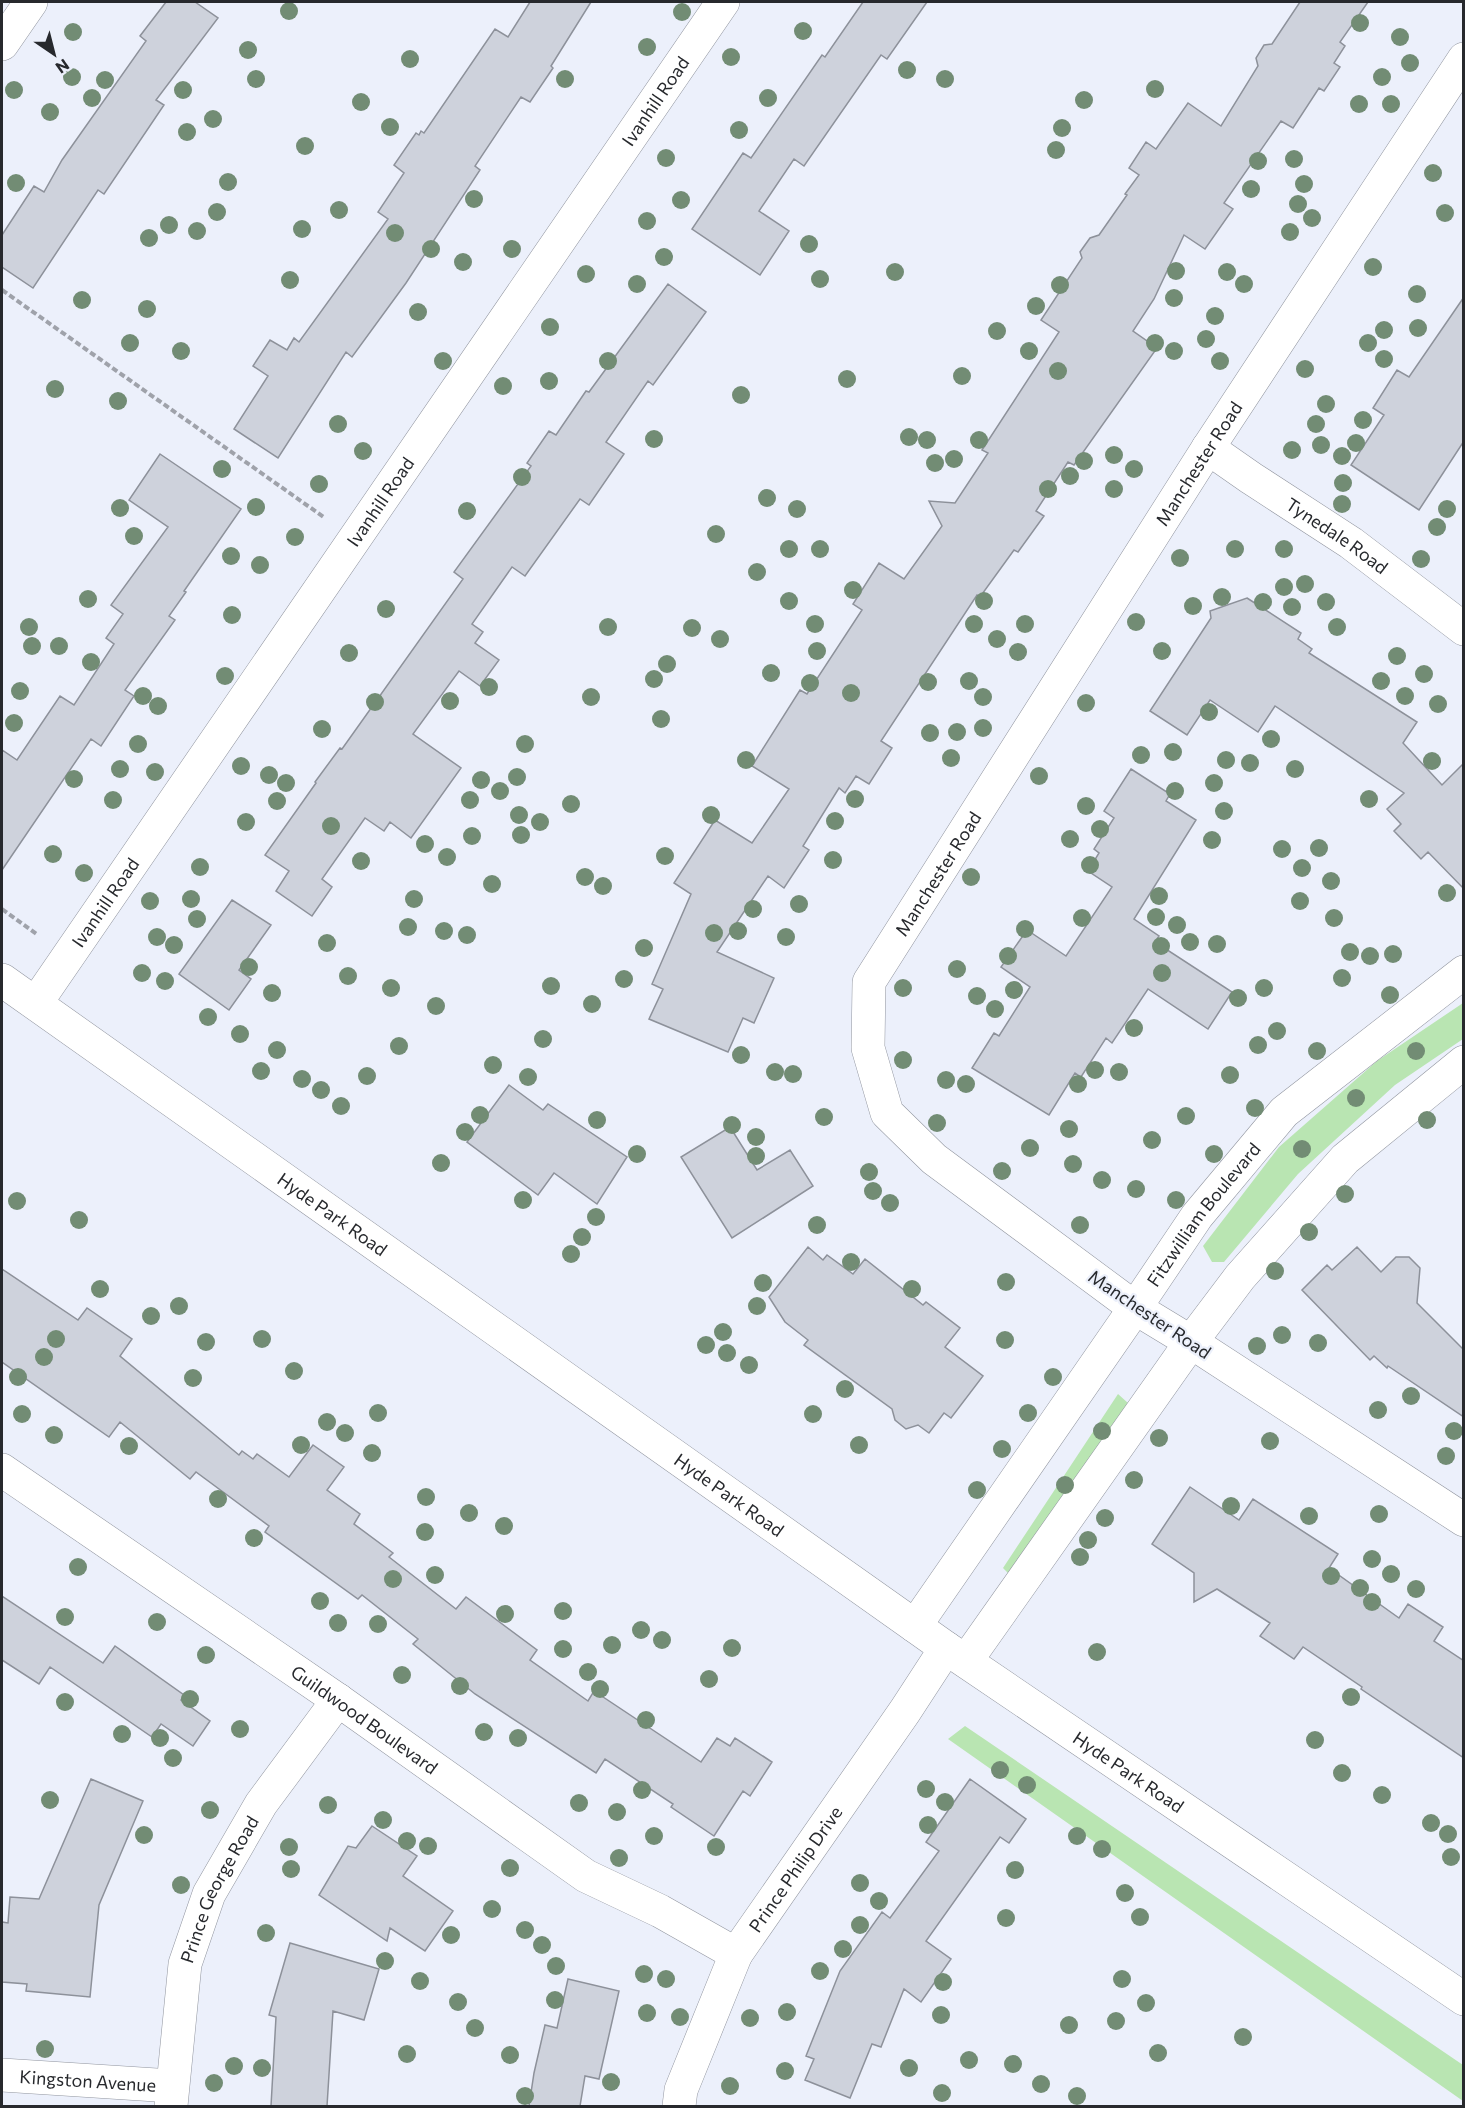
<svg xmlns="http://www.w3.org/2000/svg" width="1465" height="2108" font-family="Commissioner,sans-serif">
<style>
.green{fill:#b9e5b2}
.building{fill:#ced2dc;stroke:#8d919a;stroke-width:1.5}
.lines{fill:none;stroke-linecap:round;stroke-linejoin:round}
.minor-casing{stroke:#91959f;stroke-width:34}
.tertiary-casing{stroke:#91959f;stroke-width:34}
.secondary-casing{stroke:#91959f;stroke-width:34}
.path{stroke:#9fa2aa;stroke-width:4;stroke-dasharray:6 3;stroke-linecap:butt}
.minor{stroke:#fff;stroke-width:33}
.tertiary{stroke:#fff;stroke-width:33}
.secondary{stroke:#fff;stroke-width:33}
.tree{fill:#728c74}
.labels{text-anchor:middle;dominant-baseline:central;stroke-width:4.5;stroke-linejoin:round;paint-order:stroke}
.street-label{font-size:18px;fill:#27292d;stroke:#ecf0fb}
</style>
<rect width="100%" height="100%" fill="#ecf0fb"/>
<path class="green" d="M 1463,1003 L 1463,1039 L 1395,1085 L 1298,1174 L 1224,1262 L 1212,1262 L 1203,1246 L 1279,1147 L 1377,1061 Z
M 1118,1394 L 1128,1403 L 1010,1575 L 1003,1568 Z
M 965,1726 L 1463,2065 L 1463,2101 L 948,1739 Z"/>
<path class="building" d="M 166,2 L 195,2 L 218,18 L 156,100 L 164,105 L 104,194 L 98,190 L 33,288 L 2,267 L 2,235 L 34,186 L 44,192 L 62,160 L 146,41 L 140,36 Z
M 530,2 L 591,2 L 551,66 L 553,68 L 530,102 L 521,97 L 475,166 L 480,170 L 406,283 L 352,357 L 346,352 L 278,458 L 234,429 L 268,376 L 253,366 L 270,340 L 287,350 L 294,338 L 299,342 L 388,219 L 378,212 L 404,173 L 394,165 L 416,133 L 419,135 L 421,131 L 424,133 L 495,29 L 508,37 Z
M 863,2 L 927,2 L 887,59 L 881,55 L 804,166 L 794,159 L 759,211 L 789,231 L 760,275 L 692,229 L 743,153 L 751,158 L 822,55 L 825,57 Z
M 1300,2 L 1368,2 L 1340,42 L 1345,46 L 1334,63 L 1340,67 L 1324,91 L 1319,88 L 1293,128 L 1281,121 L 1224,203 L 1233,209 L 1205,249 L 1184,235 L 1154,299 L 1133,331 L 1157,348 L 1074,465 L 1068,462 L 1036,511 L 1044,516 L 1018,552 L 1014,550 L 980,597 L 977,595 L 881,741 L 892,748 L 869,784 L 856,776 L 845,793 L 839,788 L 803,846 L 809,850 L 784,888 L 768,876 L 717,952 L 774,978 L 754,1023 L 743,1018 L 728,1052 L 649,1019 L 663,989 L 652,984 L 691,894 L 674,883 L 715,820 L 752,843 L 789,789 L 752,766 L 800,690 L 807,694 L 862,610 L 853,604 L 879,563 L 904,579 L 942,526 L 929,501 L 955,503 L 988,453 L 982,450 L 1059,332 L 1041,320 L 1082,258 L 1080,252 L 1090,238 L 1099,235 L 1127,195 L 1125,194 L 1139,175 L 1129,168 L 1146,142 L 1156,149 L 1188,103 L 1221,126 L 1258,66 L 1256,58 L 1264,45 L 1272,44 Z
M 668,284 L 706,312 L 653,385 L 648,381 L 606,442 L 624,454 L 589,505 L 580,499 L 525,576 L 512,567 L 472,624 L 483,632 L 475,643 L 499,660 L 480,686 L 459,671 L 413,734 L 461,768 L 411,838 L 390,822 L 384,831 L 365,818 L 322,879 L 332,887 L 312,916 L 276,891 L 289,871 L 265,855 L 316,783 L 315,782 L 340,748 L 342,749 L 463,579 L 454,572 L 531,466 L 527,463 L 549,431 L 556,435 L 586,391 L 589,392 Z
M 1464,297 L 1464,441 L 1419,510 L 1351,465 L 1384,415 L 1373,408 L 1397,370 L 1409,377 Z
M 160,454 L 241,509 L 184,591 L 186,592 L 169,616 L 175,620 L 125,690 L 134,696 L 101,746 L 91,739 L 2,870 L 2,750 L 17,760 L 60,696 L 74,705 L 114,644 L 106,638 L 123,614 L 111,605 L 168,527 L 129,500 Z
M 1247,598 L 1301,633 L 1298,639 L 1312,649 L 1309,653 L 1417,722 L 1403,743 L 1442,785 L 1464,763 L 1464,889 L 1428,852 L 1421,859 L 1394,831 L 1401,824 L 1387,809 L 1404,793 L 1275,706 L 1258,732 L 1210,700 L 1187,735 L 1150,711 L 1211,618 L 1210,611 Z
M 1131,769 L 1170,794 L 1166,801 L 1196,820 L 1134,919 L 1159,936 L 1155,942 L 1232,992 L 1208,1029 L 1148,989 L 1112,1043 L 1106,1038 L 1081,1077 L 1075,1073 L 1049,1115 L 972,1068 L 994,1033 L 999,1036 L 1030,987 L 1001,967 L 1027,930 L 1066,956 L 1112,887 L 1088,871 L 1099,853 L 1094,849 L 1114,818 L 1104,811 Z
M 232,900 L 271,925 L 239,970 L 251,979 L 229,1010 L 179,974 Z
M 509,1085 L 543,1110 L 548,1104 L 627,1157 L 597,1204 L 554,1173 L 538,1195 L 467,1142 Z
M 730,1127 L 757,1170 L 790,1150 L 813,1186 L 732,1238 L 681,1157 Z
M 808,1247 L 823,1260 L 827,1255 L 853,1274 L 865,1259 L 923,1305 L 926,1302 L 960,1328 L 945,1347 L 983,1376 L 951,1418 L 944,1413 L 929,1433 L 918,1425 L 906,1429 L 895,1420 L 892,1409 L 804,1345 L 808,1340 L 785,1322 L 769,1297 Z
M 1357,1247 L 1381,1272 L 1396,1257 L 1409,1257 L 1420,1268 L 1417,1303 L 1464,1350 L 1464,1417 L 1388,1366 L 1387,1368 L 1374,1356 L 1370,1360 L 1302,1290 L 1327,1265 L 1332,1270 Z
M 2,1269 L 78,1320 L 87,1308 L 132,1339 L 120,1356 L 239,1455 L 242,1451 L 253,1459 L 257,1454 L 289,1477 L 313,1445 L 344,1467 L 327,1490 L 360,1514 L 354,1524 L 393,1553 L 389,1557 L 456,1609 L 466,1597 L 537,1650 L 530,1660 L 588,1701 L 594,1691 L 701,1762 L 717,1738 L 730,1746 L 735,1738 L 772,1762 L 750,1796 L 743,1791 L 714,1836 L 671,1807 L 673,1804 L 605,1759 L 596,1773 L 475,1694 L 413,1644 L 418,1639 L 362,1595 L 358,1599 L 265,1532 L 269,1526 L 196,1472 L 190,1479 L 120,1422 L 109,1437 L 2,1362 Z
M 1190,1487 L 1239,1520 L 1253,1499 L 1338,1554 L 1329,1568 L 1399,1618 L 1408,1604 L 1443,1627 L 1434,1641 L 1464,1661 L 1464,1758 L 1361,1689 L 1362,1687 L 1303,1647 L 1294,1659 L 1260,1636 L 1270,1623 L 1217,1589 L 1194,1602 L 1194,1573 L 1152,1544 Z
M 2,1596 L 103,1663 L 115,1646 L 184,1695 L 181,1700 L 210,1721 L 193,1746 L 161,1724 L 152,1737 L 50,1667 L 39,1684 L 2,1660 Z
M 91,1779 L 143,1801 L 99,1905 L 90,1997 L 26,1991 L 27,1984 L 2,1982 L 2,1922 L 8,1923 L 10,1897 L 39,1899 Z
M 970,1779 L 1026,1819 L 1009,1843 L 1000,1837 L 926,1941 L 951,1959 L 921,2002 L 904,1989 L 881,2047 L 872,2044 L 850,2098 L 805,2080 L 814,2059 L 806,2056 L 840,1971 L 882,1912 L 890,1918 L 939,1851 L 926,1842 Z
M 372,1826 L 417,1856 L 403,1876 L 453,1911 L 425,1951 L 390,1928 L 387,1941 L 319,1895 L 348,1846 L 356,1848 Z
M 290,1943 L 379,1969 L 364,2020 L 333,2011 L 327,2106 L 271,2106 L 276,2017 L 269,2015 Z
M 568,1979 L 619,1991 L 599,2079 L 585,2076 L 580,2106 L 529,2106 L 534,2073 L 545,2025 L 557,2028 Z"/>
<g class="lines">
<g class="minor-casing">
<g id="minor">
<path d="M 2,44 L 31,2"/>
<path id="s1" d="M 1208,448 L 1251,478 L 1351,543 L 1464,629"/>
<path id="s2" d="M 36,1003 L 723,2"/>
<path d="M 1464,1062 L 1345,1159 L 1240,1277 L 1191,1342 L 1464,1520"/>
<path id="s3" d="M 1135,1308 L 1197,1216 L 1284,1112 L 1464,972"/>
<path id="s4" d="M 2,2075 L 172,2086"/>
<path id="s5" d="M 171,2106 L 185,1964 L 209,1894 L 261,1804 L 338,1700"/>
<path d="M 679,2106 L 681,2090 L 736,1954"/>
</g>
</g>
<g class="tertiary-casing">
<g id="tertiary">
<path id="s6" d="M 2,1470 L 338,1700 L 586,1876 L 660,1911 L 736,1954 L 905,1711 L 946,1648"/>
<path d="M 915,1626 L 1135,1308"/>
<path id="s7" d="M 966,1661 L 1191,1342 L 1135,1308 L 934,1159 L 887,1113 L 868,1048 L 869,982 L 1208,448 L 1464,59"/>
</g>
</g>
<g class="secondary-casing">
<g id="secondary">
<path id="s8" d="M 2,980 L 946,1648 L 1464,1999"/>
</g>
</g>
<path class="path" d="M 2,290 L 325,518
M 2,909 L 38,935"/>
<use href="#minor" class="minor"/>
<use href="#tertiary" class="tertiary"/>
<use href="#secondary" class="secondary"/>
</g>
<g class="tree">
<circle cx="289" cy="11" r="9"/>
<circle cx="682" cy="12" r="9"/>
<circle cx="1360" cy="23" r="9"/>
<circle cx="803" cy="31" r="9"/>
<circle cx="73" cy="32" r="9"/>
<circle cx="1400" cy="37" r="9"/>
<circle cx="647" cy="47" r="9"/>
<circle cx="248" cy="50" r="9"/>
<circle cx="731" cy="57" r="9"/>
<circle cx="410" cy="59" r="9"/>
<circle cx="1410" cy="63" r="9"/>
<circle cx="907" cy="70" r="9"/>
<circle cx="72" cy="77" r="9"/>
<circle cx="1382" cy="77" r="9"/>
<circle cx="256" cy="79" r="9"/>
<circle cx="565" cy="79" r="9"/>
<circle cx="945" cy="79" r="9"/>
<circle cx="105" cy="80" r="9"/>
<circle cx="1155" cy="89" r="9"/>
<circle cx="14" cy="90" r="9"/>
<circle cx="183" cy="90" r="9"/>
<circle cx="92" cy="98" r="9"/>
<circle cx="768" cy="98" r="9"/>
<circle cx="1084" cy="100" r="9"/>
<circle cx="361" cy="102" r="9"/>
<circle cx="1359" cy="104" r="9"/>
<circle cx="1391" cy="104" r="9"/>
<circle cx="50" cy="112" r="9"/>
<circle cx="213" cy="119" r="9"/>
<circle cx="390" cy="127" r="9"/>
<circle cx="1062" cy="128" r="9"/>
<circle cx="739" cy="130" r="9"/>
<circle cx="187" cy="132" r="9"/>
<circle cx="305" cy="146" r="9"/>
<circle cx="1056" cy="150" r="9"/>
<circle cx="666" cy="158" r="9"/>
<circle cx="1294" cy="159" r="9"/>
<circle cx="1258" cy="161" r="9"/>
<circle cx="1433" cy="173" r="9"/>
<circle cx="228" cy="182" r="9"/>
<circle cx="16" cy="183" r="9"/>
<circle cx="1304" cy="184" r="9"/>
<circle cx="1251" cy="189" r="9"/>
<circle cx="474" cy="199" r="9"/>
<circle cx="681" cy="200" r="9"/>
<circle cx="1298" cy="204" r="9"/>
<circle cx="339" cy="210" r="9"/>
<circle cx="217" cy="212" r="9"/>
<circle cx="1445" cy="213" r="9"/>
<circle cx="1312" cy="218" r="9"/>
<circle cx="647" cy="221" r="9"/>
<circle cx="169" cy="225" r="9"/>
<circle cx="302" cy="229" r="9"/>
<circle cx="197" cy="231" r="9"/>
<circle cx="1290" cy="232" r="9"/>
<circle cx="395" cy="233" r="9"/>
<circle cx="149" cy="238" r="9"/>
<circle cx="809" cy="244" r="9"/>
<circle cx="431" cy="249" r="9"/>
<circle cx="512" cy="249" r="9"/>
<circle cx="664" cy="257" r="9"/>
<circle cx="463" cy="262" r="9"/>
<circle cx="1373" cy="267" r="9"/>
<circle cx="1176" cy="271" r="9"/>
<circle cx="895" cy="272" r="9"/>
<circle cx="1227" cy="272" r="9"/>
<circle cx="586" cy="274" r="9"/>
<circle cx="820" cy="279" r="9"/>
<circle cx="290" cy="280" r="9"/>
<circle cx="637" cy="284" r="9"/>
<circle cx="1244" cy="284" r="9"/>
<circle cx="1060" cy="285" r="9"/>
<circle cx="1417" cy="294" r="9"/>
<circle cx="1174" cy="298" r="9"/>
<circle cx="82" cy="300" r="9"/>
<circle cx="1036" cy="306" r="9"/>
<circle cx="147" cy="309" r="9"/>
<circle cx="418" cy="312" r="9"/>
<circle cx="1215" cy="316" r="9"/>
<circle cx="550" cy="327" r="9"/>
<circle cx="1418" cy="328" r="9"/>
<circle cx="1384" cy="330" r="9"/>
<circle cx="997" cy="331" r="9"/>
<circle cx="1206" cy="339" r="9"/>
<circle cx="130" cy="343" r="9"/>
<circle cx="1155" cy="343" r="9"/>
<circle cx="1368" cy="343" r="9"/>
<circle cx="181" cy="351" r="9"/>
<circle cx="1029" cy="351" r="9"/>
<circle cx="1174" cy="351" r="9"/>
<circle cx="1384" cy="359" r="9"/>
<circle cx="443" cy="361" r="9"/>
<circle cx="608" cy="361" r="9"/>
<circle cx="1220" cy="361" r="9"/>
<circle cx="1305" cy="369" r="9"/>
<circle cx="1058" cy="371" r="9"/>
<circle cx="962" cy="376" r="9"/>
<circle cx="847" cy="379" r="9"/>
<circle cx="549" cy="381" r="9"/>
<circle cx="503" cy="386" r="9"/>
<circle cx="55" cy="389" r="9"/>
<circle cx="741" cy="395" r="9"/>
<circle cx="118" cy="401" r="9"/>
<circle cx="1326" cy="404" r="9"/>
<circle cx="1363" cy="420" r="9"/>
<circle cx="338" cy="424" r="9"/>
<circle cx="1316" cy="424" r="9"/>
<circle cx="909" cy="437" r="9"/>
<circle cx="654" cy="439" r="9"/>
<circle cx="927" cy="440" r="9"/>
<circle cx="979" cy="440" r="9"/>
<circle cx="1356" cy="443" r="9"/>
<circle cx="1321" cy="445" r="9"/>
<circle cx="1292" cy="450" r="9"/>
<circle cx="363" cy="451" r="9"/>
<circle cx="1114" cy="455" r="9"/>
<circle cx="1342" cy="456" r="9"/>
<circle cx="954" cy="459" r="9"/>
<circle cx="1084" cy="461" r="9"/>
<circle cx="935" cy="463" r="9"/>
<circle cx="222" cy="469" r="9"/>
<circle cx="1134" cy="469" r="9"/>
<circle cx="1070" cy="476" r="9"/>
<circle cx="522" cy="477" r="9"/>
<circle cx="1343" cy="483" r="9"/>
<circle cx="319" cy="484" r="9"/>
<circle cx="1048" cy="489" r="9"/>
<circle cx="1114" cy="489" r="9"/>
<circle cx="767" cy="498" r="9"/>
<circle cx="1342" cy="504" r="9"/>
<circle cx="256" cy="507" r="9"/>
<circle cx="120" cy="508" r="9"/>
<circle cx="797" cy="509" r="9"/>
<circle cx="1447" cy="509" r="9"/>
<circle cx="467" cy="511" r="9"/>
<circle cx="1437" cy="527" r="9"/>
<circle cx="716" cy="534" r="9"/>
<circle cx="134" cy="536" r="9"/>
<circle cx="295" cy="537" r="9"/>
<circle cx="789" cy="549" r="9"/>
<circle cx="820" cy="549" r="9"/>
<circle cx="1235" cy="549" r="9"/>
<circle cx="1284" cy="549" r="9"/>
<circle cx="231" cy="556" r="9"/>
<circle cx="1180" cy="558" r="9"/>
<circle cx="1421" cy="559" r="9"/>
<circle cx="260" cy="565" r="9"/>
<circle cx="757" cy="572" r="9"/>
<circle cx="1305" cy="584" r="9"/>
<circle cx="1284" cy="587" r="9"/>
<circle cx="853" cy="590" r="9"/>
<circle cx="1222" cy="597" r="9"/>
<circle cx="88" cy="599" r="9"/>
<circle cx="789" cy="601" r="9"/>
<circle cx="984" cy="601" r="9"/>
<circle cx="1263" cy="602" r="9"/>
<circle cx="1326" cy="602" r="9"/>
<circle cx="1193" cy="606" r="9"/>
<circle cx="1292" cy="607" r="9"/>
<circle cx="386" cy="609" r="9"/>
<circle cx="232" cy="615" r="9"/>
<circle cx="1136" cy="622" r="9"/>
<circle cx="815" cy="624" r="9"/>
<circle cx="974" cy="624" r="9"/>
<circle cx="1025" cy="624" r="9"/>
<circle cx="29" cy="627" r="9"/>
<circle cx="608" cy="627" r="9"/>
<circle cx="1337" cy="627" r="9"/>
<circle cx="692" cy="628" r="9"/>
<circle cx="720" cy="639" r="9"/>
<circle cx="997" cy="639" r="9"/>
<circle cx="32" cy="646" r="9"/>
<circle cx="59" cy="646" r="9"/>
<circle cx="817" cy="651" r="9"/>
<circle cx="1162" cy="651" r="9"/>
<circle cx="1018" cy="652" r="9"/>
<circle cx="349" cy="653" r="9"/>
<circle cx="1397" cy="656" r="9"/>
<circle cx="91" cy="662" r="9"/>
<circle cx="667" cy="664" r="9"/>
<circle cx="771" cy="673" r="9"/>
<circle cx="1424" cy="674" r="9"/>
<circle cx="225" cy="676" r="9"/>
<circle cx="654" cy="679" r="9"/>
<circle cx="969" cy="681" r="9"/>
<circle cx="1381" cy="681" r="9"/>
<circle cx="928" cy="682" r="9"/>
<circle cx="810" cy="683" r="9"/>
<circle cx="489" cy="687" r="9"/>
<circle cx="20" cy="691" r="9"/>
<circle cx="851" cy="693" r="9"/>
<circle cx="143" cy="696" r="9"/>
<circle cx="1405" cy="696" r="9"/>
<circle cx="591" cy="697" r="9"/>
<circle cx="983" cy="697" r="9"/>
<circle cx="450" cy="701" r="9"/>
<circle cx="375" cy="702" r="9"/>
<circle cx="1086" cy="703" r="9"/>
<circle cx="1438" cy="704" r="9"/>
<circle cx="158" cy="706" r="9"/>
<circle cx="1209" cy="712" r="9"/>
<circle cx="661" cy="719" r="9"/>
<circle cx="14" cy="723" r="9"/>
<circle cx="983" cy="728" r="9"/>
<circle cx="322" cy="729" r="9"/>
<circle cx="957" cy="732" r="9"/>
<circle cx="930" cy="733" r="9"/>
<circle cx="1271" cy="739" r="9"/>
<circle cx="138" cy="744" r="9"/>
<circle cx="525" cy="744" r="9"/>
<circle cx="1173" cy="752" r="9"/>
<circle cx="1141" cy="755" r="9"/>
<circle cx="951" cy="758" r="9"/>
<circle cx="746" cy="760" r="9"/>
<circle cx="1226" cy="760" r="9"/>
<circle cx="1432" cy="761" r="9"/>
<circle cx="1250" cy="763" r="9"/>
<circle cx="241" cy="766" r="9"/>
<circle cx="120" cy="769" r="9"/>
<circle cx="1295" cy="769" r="9"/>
<circle cx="155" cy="772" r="9"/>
<circle cx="269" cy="775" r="9"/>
<circle cx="1039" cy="776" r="9"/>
<circle cx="517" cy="777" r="9"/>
<circle cx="74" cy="779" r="9"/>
<circle cx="481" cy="780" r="9"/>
<circle cx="286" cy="783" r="9"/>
<circle cx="1214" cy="783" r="9"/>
<circle cx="500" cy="791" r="9"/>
<circle cx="1175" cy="791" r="9"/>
<circle cx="855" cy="799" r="9"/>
<circle cx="1369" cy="799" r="9"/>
<circle cx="113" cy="800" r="9"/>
<circle cx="470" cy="800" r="9"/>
<circle cx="277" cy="801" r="9"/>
<circle cx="571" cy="804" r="9"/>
<circle cx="1086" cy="806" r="9"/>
<circle cx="1224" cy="811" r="9"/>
<circle cx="519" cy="815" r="9"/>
<circle cx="711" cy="815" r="9"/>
<circle cx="835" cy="821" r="9"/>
<circle cx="246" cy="822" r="9"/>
<circle cx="540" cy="822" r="9"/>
<circle cx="331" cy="826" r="9"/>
<circle cx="1100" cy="829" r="9"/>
<circle cx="521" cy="835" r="9"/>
<circle cx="472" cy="836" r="9"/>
<circle cx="1070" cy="839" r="9"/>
<circle cx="1212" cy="840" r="9"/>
<circle cx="425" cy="844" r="9"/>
<circle cx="1319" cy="848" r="9"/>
<circle cx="1282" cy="849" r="9"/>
<circle cx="53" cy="854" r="9"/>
<circle cx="665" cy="856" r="9"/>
<circle cx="447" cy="857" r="9"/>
<circle cx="833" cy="860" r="9"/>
<circle cx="361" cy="861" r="9"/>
<circle cx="1090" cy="865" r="9"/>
<circle cx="200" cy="867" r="9"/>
<circle cx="1302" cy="868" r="9"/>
<circle cx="84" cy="873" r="9"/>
<circle cx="585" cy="877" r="9"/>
<circle cx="971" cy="877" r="9"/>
<circle cx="1331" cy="881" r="9"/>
<circle cx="492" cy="884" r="9"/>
<circle cx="603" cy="886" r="9"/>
<circle cx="1447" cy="893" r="9"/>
<circle cx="1159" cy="896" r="9"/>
<circle cx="191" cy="899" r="9"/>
<circle cx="414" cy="899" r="9"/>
<circle cx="150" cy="901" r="9"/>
<circle cx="1300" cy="901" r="9"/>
<circle cx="799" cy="904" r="9"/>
<circle cx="753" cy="909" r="9"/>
<circle cx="1156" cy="917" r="9"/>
<circle cx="1082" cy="918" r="9"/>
<circle cx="1334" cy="918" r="9"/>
<circle cx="197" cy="919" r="9"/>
<circle cx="1177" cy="925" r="9"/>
<circle cx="408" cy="927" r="9"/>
<circle cx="1025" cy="929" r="9"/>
<circle cx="444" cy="931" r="9"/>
<circle cx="738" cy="931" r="9"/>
<circle cx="714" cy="933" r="9"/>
<circle cx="467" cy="935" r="9"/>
<circle cx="157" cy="937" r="9"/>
<circle cx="786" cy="937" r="9"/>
<circle cx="1190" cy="942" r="9"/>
<circle cx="327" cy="943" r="9"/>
<circle cx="1217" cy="944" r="9"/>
<circle cx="174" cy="945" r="9"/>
<circle cx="1161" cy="946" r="9"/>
<circle cx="644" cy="948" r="9"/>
<circle cx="1350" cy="952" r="9"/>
<circle cx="1393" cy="954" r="9"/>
<circle cx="1008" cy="956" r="9"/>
<circle cx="1370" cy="956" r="9"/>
<circle cx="249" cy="967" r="9"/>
<circle cx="957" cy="969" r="9"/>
<circle cx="142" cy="973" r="9"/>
<circle cx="1162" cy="973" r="9"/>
<circle cx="348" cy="976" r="9"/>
<circle cx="1342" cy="978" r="9"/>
<circle cx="624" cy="979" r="9"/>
<circle cx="165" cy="981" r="9"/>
<circle cx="551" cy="986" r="9"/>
<circle cx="391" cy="988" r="9"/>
<circle cx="903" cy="988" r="9"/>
<circle cx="1264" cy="988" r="9"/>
<circle cx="1014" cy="990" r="9"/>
<circle cx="272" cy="993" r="9"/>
<circle cx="1390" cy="995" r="9"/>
<circle cx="977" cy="996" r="9"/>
<circle cx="1238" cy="998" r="9"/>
<circle cx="592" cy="1004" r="9"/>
<circle cx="436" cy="1006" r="9"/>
<circle cx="995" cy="1009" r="9"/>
<circle cx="208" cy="1017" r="9"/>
<circle cx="1134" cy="1028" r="9"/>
<circle cx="1277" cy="1031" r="9"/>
<circle cx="240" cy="1034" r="9"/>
<circle cx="543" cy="1039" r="9"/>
<circle cx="1258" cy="1045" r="9"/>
<circle cx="399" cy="1046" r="9"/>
<circle cx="277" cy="1050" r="9"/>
<circle cx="1317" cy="1051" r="9"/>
<circle cx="1416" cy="1051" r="9"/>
<circle cx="741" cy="1055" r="9"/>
<circle cx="903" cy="1060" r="9"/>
<circle cx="493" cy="1065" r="9"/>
<circle cx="1095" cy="1070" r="9"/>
<circle cx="261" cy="1071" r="9"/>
<circle cx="775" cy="1072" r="9"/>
<circle cx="1119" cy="1072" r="9"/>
<circle cx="793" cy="1074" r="9"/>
<circle cx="1230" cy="1075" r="9"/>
<circle cx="367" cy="1076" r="9"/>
<circle cx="528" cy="1077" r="9"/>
<circle cx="302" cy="1079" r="9"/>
<circle cx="946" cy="1080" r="9"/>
<circle cx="966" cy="1084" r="9"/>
<circle cx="1078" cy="1084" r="9"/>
<circle cx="321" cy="1090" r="9"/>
<circle cx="1356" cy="1098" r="9"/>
<circle cx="341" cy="1106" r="9"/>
<circle cx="1255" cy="1108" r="9"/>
<circle cx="480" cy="1115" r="9"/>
<circle cx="1186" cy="1116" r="9"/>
<circle cx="824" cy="1117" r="9"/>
<circle cx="597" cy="1120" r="9"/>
<circle cx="1427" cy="1120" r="9"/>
<circle cx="937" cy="1123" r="9"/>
<circle cx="732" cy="1125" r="9"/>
<circle cx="1069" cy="1129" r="9"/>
<circle cx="465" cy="1132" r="9"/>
<circle cx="756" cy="1137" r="9"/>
<circle cx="1152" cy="1140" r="9"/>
<circle cx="1030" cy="1148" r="9"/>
<circle cx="1302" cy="1149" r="9"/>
<circle cx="637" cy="1154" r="9"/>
<circle cx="1214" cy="1154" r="9"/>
<circle cx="756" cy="1156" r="9"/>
<circle cx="441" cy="1163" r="9"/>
<circle cx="1073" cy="1164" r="9"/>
<circle cx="1002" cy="1171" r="9"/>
<circle cx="869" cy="1172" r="9"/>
<circle cx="1102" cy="1180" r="9"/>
<circle cx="1136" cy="1189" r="9"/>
<circle cx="873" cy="1191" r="9"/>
<circle cx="1345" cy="1194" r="9"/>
<circle cx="523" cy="1200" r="9"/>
<circle cx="1176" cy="1200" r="9"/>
<circle cx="17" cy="1201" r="9"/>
<circle cx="890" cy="1203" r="9"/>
<circle cx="596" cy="1217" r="9"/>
<circle cx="79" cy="1220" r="9"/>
<circle cx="817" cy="1225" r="9"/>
<circle cx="1080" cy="1225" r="9"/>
<circle cx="1309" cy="1232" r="9"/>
<circle cx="582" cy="1237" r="9"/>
<circle cx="571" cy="1254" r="9"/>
<circle cx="851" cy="1262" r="9"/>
<circle cx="1275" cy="1271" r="9"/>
<circle cx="1006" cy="1282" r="9"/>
<circle cx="763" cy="1283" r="9"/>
<circle cx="100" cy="1289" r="9"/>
<circle cx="912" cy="1289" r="9"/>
<circle cx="179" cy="1306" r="9"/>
<circle cx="757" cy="1306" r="9"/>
<circle cx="151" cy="1316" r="9"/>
<circle cx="723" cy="1332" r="9"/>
<circle cx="1282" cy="1335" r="9"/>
<circle cx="56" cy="1339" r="9"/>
<circle cx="262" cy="1339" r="9"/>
<circle cx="1005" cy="1340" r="9"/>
<circle cx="206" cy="1342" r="9"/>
<circle cx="1318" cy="1343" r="9"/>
<circle cx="706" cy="1345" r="9"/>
<circle cx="1257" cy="1346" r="9"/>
<circle cx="727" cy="1353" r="9"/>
<circle cx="44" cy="1357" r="9"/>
<circle cx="749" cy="1365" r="9"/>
<circle cx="294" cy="1371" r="9"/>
<circle cx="18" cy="1377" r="9"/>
<circle cx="1053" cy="1377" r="9"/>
<circle cx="193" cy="1378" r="9"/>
<circle cx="845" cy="1389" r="9"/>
<circle cx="1411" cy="1396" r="9"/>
<circle cx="1378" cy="1410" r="9"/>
<circle cx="378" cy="1413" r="9"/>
<circle cx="1028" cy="1413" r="9"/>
<circle cx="22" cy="1414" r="9"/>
<circle cx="813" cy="1414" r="9"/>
<circle cx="327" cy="1422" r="9"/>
<circle cx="1102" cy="1431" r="9"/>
<circle cx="1454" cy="1431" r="9"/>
<circle cx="345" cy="1433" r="9"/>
<circle cx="54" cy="1435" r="9"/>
<circle cx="1159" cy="1438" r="9"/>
<circle cx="1270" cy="1441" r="9"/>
<circle cx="301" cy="1445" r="9"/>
<circle cx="859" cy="1445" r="9"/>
<circle cx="129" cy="1446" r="9"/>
<circle cx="1002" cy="1449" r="9"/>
<circle cx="372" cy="1453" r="9"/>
<circle cx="1446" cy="1456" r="9"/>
<circle cx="1134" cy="1480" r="9"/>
<circle cx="1065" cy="1485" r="9"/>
<circle cx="977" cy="1490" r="9"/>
<circle cx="426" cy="1497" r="9"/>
<circle cx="218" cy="1499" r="9"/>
<circle cx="1231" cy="1506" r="9"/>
<circle cx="469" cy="1513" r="9"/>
<circle cx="1379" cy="1514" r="9"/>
<circle cx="1309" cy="1516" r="9"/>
<circle cx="1105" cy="1518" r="9"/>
<circle cx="504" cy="1526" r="9"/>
<circle cx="425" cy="1532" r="9"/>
<circle cx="254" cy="1538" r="9"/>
<circle cx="1088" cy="1540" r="9"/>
<circle cx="1080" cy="1557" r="9"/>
<circle cx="1372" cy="1559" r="9"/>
<circle cx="78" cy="1567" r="9"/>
<circle cx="1391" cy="1574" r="9"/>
<circle cx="435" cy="1575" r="9"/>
<circle cx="1331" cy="1576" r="9"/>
<circle cx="393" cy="1579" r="9"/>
<circle cx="1360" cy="1588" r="9"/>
<circle cx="1416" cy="1589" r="9"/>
<circle cx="320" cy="1601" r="9"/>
<circle cx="1372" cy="1602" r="9"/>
<circle cx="563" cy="1611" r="9"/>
<circle cx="505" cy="1614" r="9"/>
<circle cx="65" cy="1617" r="9"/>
<circle cx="157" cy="1622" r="9"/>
<circle cx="338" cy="1623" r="9"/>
<circle cx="378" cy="1624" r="9"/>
<circle cx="641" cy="1630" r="9"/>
<circle cx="662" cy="1640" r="9"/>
<circle cx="612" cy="1645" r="9"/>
<circle cx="732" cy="1648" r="9"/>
<circle cx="563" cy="1649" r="9"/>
<circle cx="1097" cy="1652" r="9"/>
<circle cx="206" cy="1655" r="9"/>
<circle cx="588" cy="1672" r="9"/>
<circle cx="402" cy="1675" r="9"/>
<circle cx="709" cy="1679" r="9"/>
<circle cx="460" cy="1686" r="9"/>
<circle cx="600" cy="1689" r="9"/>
<circle cx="1351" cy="1697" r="9"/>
<circle cx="190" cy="1699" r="9"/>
<circle cx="65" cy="1702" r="9"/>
<circle cx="646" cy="1720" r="9"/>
<circle cx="240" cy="1729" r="9"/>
<circle cx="484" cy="1732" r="9"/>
<circle cx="122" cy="1734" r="9"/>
<circle cx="160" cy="1738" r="9"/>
<circle cx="518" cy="1738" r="9"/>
<circle cx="1315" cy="1740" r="9"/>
<circle cx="173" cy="1758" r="9"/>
<circle cx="1000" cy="1770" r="9"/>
<circle cx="1342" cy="1773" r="9"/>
<circle cx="1027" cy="1785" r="9"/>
<circle cx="926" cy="1789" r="9"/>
<circle cx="642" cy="1790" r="9"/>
<circle cx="1382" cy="1795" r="9"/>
<circle cx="50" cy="1800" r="9"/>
<circle cx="945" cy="1802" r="9"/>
<circle cx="579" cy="1803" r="9"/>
<circle cx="328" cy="1805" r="9"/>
<circle cx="210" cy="1810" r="9"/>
<circle cx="617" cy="1812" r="9"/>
<circle cx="383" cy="1820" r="9"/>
<circle cx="1431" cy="1823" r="9"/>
<circle cx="928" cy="1825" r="9"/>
<circle cx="1448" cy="1834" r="9"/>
<circle cx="144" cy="1835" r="9"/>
<circle cx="654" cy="1836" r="9"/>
<circle cx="1077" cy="1836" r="9"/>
<circle cx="407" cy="1841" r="9"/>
<circle cx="428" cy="1846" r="9"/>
<circle cx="289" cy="1847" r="9"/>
<circle cx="716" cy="1847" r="9"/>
<circle cx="1102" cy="1849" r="9"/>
<circle cx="1451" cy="1857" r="9"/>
<circle cx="619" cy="1858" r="9"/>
<circle cx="510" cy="1868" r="9"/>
<circle cx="291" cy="1869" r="9"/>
<circle cx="1015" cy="1870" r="9"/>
<circle cx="860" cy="1883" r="9"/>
<circle cx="181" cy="1885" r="9"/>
<circle cx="1125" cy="1893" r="9"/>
<circle cx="879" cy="1901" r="9"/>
<circle cx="492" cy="1909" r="9"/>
<circle cx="1140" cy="1917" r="9"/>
<circle cx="1006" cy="1918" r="9"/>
<circle cx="860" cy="1925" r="9"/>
<circle cx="525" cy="1930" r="9"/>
<circle cx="266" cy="1933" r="9"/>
<circle cx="451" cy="1935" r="9"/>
<circle cx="542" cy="1945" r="9"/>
<circle cx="843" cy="1949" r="9"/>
<circle cx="385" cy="1961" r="9"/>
<circle cx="556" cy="1966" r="9"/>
<circle cx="820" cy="1971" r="9"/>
<circle cx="644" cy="1974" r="9"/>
<circle cx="666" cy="1979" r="9"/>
<circle cx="1122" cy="1979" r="9"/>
<circle cx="420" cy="1981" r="9"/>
<circle cx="943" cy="1982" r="9"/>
<circle cx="555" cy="2000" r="9"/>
<circle cx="458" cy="2002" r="9"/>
<circle cx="1146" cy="2003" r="9"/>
<circle cx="787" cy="2012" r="9"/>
<circle cx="647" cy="2013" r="9"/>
<circle cx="941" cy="2015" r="9"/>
<circle cx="680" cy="2017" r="9"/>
<circle cx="750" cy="2018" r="9"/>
<circle cx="1116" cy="2021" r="9"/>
<circle cx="1069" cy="2025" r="9"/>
<circle cx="475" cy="2028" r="9"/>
<circle cx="1243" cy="2037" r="9"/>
<circle cx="45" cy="2049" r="9"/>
<circle cx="1158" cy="2053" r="9"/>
<circle cx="407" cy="2054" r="9"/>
<circle cx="510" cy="2055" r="9"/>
<circle cx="969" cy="2060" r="9"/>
<circle cx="1013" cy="2064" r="9"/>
<circle cx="234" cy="2066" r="9"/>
<circle cx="262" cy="2068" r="9"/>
<circle cx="909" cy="2068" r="9"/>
<circle cx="785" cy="2071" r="9"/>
<circle cx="611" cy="2082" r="9"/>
<circle cx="214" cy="2083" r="9"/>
<circle cx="1041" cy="2084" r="9"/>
<circle cx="730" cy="2086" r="9"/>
<circle cx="942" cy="2093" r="9"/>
<circle cx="525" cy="2096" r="9"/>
<circle cx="1077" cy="2096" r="9"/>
</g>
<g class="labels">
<g class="street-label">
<text stroke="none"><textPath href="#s2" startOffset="1094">Ivanhill Road</textPath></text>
<text stroke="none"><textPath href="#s7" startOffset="1520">Manchester Road</textPath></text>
<text stroke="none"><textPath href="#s2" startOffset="608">Ivanhill Road</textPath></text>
<text stroke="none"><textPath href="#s1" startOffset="156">Tynedale Road</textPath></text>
<text stroke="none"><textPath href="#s7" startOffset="1034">Manchester Road</textPath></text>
<text stroke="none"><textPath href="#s2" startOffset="122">Ivanhill Road</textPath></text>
<text stroke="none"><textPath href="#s8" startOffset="405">Hyde Park Road</textPath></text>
<text stroke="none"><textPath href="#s3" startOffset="116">Fitzwilliam Boulevard</textPath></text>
<text transform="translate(1150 1314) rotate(34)">Manchester Road</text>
<text stroke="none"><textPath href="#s8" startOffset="891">Hyde Park Road</textPath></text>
<text stroke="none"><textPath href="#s6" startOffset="440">Guildwood Boulevard</textPath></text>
<text stroke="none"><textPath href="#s8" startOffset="1377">Hyde Park Road</textPath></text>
<text stroke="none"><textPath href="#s6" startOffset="984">Prince Philip Drive</textPath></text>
<text stroke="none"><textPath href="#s5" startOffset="225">Prince George Road</textPath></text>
<text stroke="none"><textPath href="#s4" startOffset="86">Kingston Avenue</textPath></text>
</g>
</g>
<rect width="1465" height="2108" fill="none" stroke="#27292d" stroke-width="6"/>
<g transform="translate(54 54) rotate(145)" stroke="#ecf0fb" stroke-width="4.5" paint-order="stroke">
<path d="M0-4.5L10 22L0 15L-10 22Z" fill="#27292d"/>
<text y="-9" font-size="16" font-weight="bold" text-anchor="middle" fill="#27292d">N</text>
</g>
</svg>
